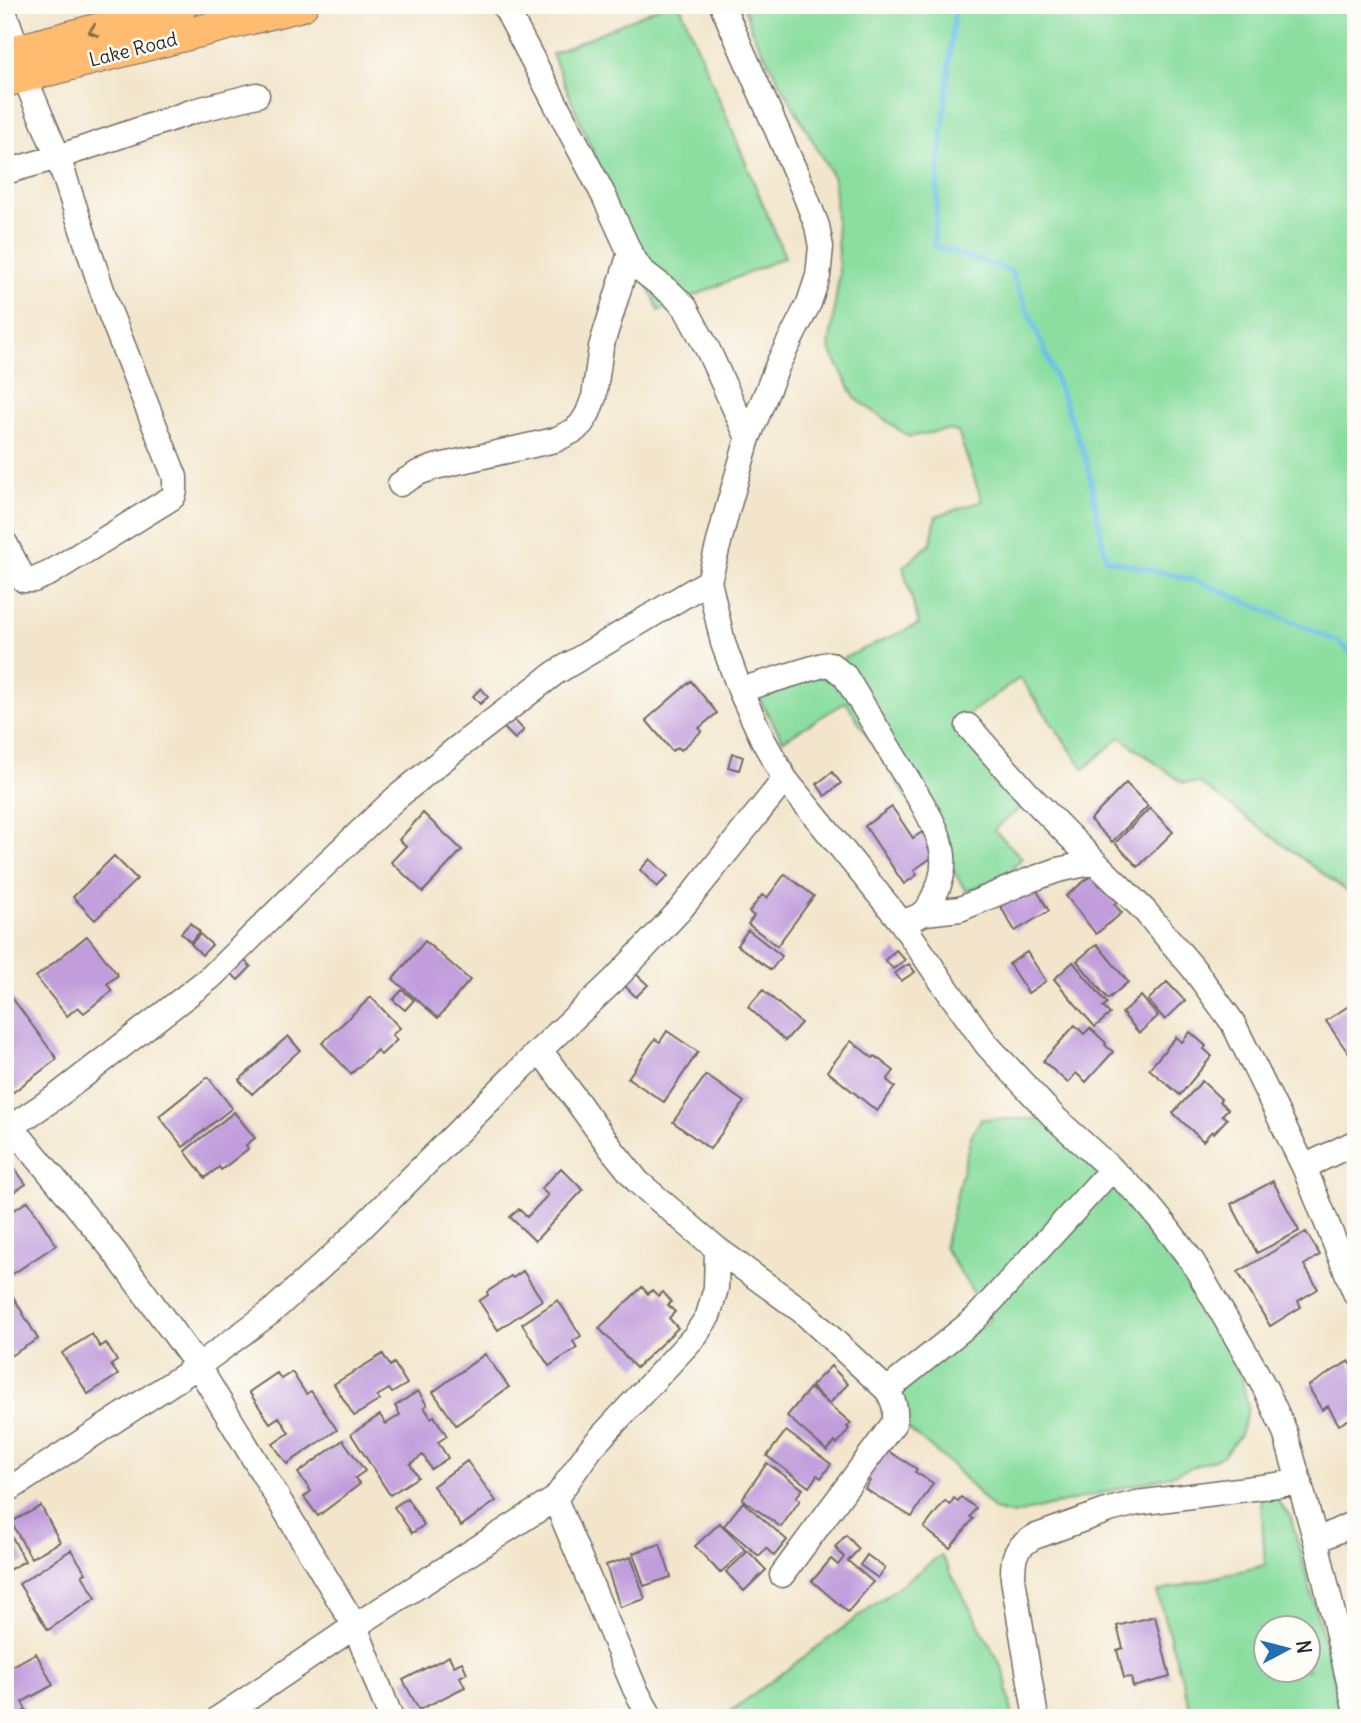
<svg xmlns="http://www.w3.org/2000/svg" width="1361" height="1723" font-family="Delius,sans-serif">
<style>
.green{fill:#8bdea0;stroke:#5b8466;stroke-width:2;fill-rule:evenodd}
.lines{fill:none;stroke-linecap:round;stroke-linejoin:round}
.stream{stroke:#6cc1e9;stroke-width:5}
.building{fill:#c19ddc}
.minor-casing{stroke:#716c63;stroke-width:27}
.major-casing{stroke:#716c63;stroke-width:34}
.minor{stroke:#fff;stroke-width:24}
.major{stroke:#fdbc6f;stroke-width:32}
.oneway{stroke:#8a6c4a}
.labels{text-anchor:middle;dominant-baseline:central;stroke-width:5;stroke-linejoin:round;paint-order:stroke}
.street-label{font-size:19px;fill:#2b2b2b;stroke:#fdfcf7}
</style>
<rect width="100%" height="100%" fill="#fdfcf7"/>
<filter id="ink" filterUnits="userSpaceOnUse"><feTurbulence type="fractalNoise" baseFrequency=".0143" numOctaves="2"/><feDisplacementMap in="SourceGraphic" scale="14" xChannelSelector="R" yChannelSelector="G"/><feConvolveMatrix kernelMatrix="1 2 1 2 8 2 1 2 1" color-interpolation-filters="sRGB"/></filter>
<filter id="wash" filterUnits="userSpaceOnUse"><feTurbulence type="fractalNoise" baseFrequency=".00686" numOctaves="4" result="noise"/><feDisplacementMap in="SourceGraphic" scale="28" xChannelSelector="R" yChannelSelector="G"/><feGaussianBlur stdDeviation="1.57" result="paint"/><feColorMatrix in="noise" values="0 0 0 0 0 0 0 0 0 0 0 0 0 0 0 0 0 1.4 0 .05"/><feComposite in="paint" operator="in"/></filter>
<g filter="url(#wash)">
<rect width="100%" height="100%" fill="#f2e5cb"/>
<path class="green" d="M 664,5 L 680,5 L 785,257 L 659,311 L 552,54 Z
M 743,5 L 1356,5 L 1356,898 L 1199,783 L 1183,783 L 1120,737 L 1084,769 L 1020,678 L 960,720 L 977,753 L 1021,807 L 994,830 L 1022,858 L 1005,876 L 966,891 L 846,702 L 783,740 L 758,697 L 919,624 L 903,567 L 931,543 L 936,516 L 982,501 L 958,432 L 945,430 L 909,437 L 855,398 L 829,348 L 839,275 L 834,179 L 754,36 Z
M 981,1119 L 1045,1119 L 1129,1205 L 1209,1311 L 1242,1379 L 1248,1409 L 1240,1435 L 1223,1456 L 1166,1477 L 1013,1515 L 994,1510 L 954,1467 L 892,1415 L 894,1391 L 990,1319 L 944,1247 L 971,1136 Z
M 1275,1497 L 1291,1518 L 1345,1718 L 1193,1718 L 1157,1592 L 1265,1565 L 1261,1498 ZM 1266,1628 L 1308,1628 L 1308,1670 L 1266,1670 Z
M 941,1555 L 1004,1671 L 1013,1718 L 722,1718 Z"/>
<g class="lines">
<path class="stream" d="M 955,5 L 938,180 L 934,246 L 1011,271 L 1048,358 L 1087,462 L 1106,559 L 1198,581 L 1339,642 L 1356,657"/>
</g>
<g id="blocks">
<path class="building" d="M 691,681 L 717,713 L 699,728 L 702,731 L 681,750 L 678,747 L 672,751 L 646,720 Z
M 481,688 L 488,697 L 480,704 L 473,696 Z
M 513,719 L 524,730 L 515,739 L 504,728 Z
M 732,753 L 743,757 L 739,770 L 728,767 Z
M 832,772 L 841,783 L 825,796 L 817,784 Z
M 1126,783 L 1148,806 L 1112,842 L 1090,820 Z
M 892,807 L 913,838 L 922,832 L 932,846 L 928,848 L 934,856 L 914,870 L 917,875 L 904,884 L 865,826 Z
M 1150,808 L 1173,832 L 1138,867 L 1115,843 Z
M 423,813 L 462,850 L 423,892 L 391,862 L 406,846 L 399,840 Z
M 114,856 L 137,879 L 95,920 L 73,897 Z
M 650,859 L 668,876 L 657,887 L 640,870 Z
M 785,874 L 814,896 L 777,946 L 748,924 L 754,916 L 749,912 L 762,895 L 767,898 Z
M 1092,875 L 1100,886 L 1106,882 L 1119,900 L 1114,904 L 1122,913 L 1096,934 L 1066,896 Z
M 1033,884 L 1049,911 L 1015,931 L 999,904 Z
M 190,923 L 200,932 L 190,942 L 181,933 Z
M 748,930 L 782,956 L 771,970 L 737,945 Z
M 200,934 L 212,945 L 202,955 L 191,944 Z
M 87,936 L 118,975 L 107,984 L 112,991 L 84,1013 L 78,1007 L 67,1016 L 36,977 Z
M 425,941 L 470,980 L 438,1018 L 393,979 Z
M 1097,944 L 1128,982 L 1108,999 L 1077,961 Z
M 896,950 L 905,960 L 893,969 L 885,960 Z
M 1027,952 L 1046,981 L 1028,993 L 1009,964 Z
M 239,955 L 251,967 L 238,980 L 226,968 Z
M 1073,962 L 1107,1003 L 1103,1007 L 1110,1014 L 1095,1027 L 1054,979 Z
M 909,964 L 915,972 L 901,981 L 895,973 Z
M 636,974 L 648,985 L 636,997 L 625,986 Z
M 1167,982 L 1185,1001 L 1165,1020 L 1148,1000 Z
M 402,990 L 414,1000 L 405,1010 L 393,1000 Z
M 763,990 L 801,1023 L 785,1041 L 748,1007 Z
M 10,995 L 57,1059 L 8,1096 L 5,1092 L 5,1067 L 13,1061 L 5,1051 L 5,999 Z
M 1141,996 L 1158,1016 L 1139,1033 L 1122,1013 Z
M 371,997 L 400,1028 L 392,1035 L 397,1040 L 381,1055 L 377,1050 L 351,1074 L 322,1043 Z
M 1356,1001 L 1356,1054 L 1351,1057 L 1326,1021 Z
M 1075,1025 L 1084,1034 L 1090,1028 L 1106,1043 L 1105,1045 L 1113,1052 L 1086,1082 L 1076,1073 L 1068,1083 L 1043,1061 Z
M 667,1031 L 698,1052 L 664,1102 L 628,1078 L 655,1039 L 660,1042 Z
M 1190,1032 L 1206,1046 L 1204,1049 L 1212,1056 L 1180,1095 L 1149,1069 L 1176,1037 L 1182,1042 Z
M 288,1036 L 300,1050 L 252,1094 L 239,1080 Z
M 851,1041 L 873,1058 L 875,1056 L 894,1071 L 887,1080 L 895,1087 L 877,1111 L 827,1071 Z
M 706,1075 L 744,1102 L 710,1149 L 673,1122 Z
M 208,1077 L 232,1108 L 183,1147 L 159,1116 Z
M 1202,1081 L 1221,1099 L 1219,1101 L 1228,1109 L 1222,1115 L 1227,1119 L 1214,1133 L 1212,1131 L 1203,1141 L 1173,1113 Z
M 234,1112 L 255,1138 L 246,1145 L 248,1149 L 221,1170 L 219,1167 L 205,1178 L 185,1151 Z
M 5,1155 L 26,1184 L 5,1198 Z
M 561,1168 L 583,1190 L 535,1241 L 510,1217 L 519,1209 L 527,1217 L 548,1195 L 541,1189 Z
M 1273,1181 L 1299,1231 L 1257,1253 L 1231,1204 Z
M 28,1201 L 56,1245 L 11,1275 L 5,1265 L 5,1207 L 10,1204 L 14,1210 Z
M 1306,1232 L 1320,1255 L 1304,1265 L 1318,1289 L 1298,1301 L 1301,1307 L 1270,1326 L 1238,1272 Z
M 523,1271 L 542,1300 L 498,1330 L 479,1301 L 488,1295 L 487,1292 L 511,1276 L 513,1278 Z
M 642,1287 L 648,1294 L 652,1290 L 658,1296 L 663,1292 L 671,1302 L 668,1305 L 675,1312 L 669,1318 L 678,1328 L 636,1368 L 599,1328 Z
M 11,1293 L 38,1339 L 5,1359 L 5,1297 Z
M 558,1300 L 581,1336 L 573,1341 L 577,1348 L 549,1366 L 522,1324 Z
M 92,1334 L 100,1347 L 106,1343 L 117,1361 L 111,1365 L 118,1375 L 88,1394 L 62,1353 Z
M 383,1354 L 390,1366 L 394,1363 L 407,1384 L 392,1393 L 389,1389 L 377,1396 L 380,1400 L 354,1416 L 334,1384 Z
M 485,1354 L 509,1387 L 456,1425 L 433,1392 Z
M 1349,1361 L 1356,1373 L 1356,1415 L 1339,1425 L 1328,1406 L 1322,1410 L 1308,1386 Z
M 831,1366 L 848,1384 L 829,1404 L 811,1386 Z
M 292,1372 L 306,1394 L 311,1391 L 337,1430 L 287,1464 L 273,1444 L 289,1433 L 279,1417 L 270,1423 L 249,1392 L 277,1373 L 281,1379 Z
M 810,1388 L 851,1423 L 847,1427 L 849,1429 L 837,1444 L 835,1442 L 827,1451 L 787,1416 Z
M 418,1391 L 427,1405 L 424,1407 L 431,1418 L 434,1416 L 447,1436 L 438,1442 L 448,1458 L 431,1469 L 423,1455 L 410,1464 L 418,1477 L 390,1495 L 351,1434 L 380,1415 L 386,1424 L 400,1415 L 395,1406 Z
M 786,1431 L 831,1464 L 821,1478 L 817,1475 L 809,1487 L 767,1456 Z
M 343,1440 L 365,1471 L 355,1478 L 360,1484 L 318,1516 L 304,1497 L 311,1491 L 298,1473 Z
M 883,1448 L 917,1469 L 915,1472 L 933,1483 L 912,1517 L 865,1489 L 870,1481 L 861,1476 Z
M 467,1461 L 496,1501 L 461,1526 L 433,1486 Z
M 767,1463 L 803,1489 L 796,1497 L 800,1500 L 781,1527 L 742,1499 Z
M 961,1497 L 976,1508 L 970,1517 L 973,1519 L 950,1548 L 924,1528 L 945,1501 L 950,1505 L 954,1498 L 958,1501 Z
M 407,1498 L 424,1525 L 412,1533 L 394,1507 Z
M 743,1502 L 787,1540 L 774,1556 L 766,1548 L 759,1556 L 724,1526 Z
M 41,1506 L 60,1542 L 31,1558 L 11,1522 Z
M 720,1523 L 745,1550 L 720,1573 L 695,1546 Z
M 5,1524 L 25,1561 L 5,1572 Z
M 846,1535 L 859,1549 L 848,1561 L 873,1582 L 848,1612 L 812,1581 L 831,1559 L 838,1565 L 844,1557 L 835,1547 Z
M 1356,1536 L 1356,1570 L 1355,1570 L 1347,1538 Z
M 660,1544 L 671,1577 L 644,1586 L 633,1553 Z
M 71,1550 L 86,1573 L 82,1575 L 96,1598 L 48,1630 L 19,1584 Z
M 748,1551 L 766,1570 L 744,1591 L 726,1572 Z
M 867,1555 L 885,1568 L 878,1578 L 860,1565 Z
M 631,1557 L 645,1599 L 620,1607 L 606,1565 Z
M 1155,1616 L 1170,1677 L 1133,1687 L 1131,1677 L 1124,1678 L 1117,1650 L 1123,1648 L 1117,1626 Z
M 36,1653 L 53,1685 L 22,1702 L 26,1710 L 13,1718 L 6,1718 L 5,1670 Z
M 449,1656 L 454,1666 L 462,1662 L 467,1673 L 460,1677 L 465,1687 L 419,1710 L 403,1680 Z"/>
</g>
</g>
<g filter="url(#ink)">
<use href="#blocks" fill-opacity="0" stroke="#716c63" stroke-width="2"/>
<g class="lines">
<g class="minor-casing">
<path id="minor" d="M 504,5 L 604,196 L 630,253 L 641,270 L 672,294 L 685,307 L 709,352 L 748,438
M 722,5 L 802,187 L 817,226 L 821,247 L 818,276 L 809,303 L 779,362 L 748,438 L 727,511 L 709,581 L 723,643 L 740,690 L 763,740 L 785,779 L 902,923 L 942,982 L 987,1045 L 1056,1119 L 1141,1196 L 1164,1224 L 1192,1261 L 1249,1359 L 1266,1390 L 1285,1432 L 1316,1541 L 1356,1712
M 5,14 L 18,51
M 5,172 L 58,157 L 194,111 L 257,95
M 400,484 L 418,473 L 435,467 L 555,440 L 575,430 L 582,423 L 588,413 L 594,397 L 601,347 L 630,253
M 5,543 L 24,580 L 34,580 L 50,573 L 173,497 L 175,491 L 175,477 L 108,308 L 58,157 L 24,76
M 740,690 L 823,665 L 830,664 L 845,676 L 922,803 C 940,835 953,861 934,896 C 931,902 928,911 922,914 C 916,918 908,920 902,923
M 968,726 L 1029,795 L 1095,862 L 1144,910 L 1193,968 L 1233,1023 L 1304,1167 L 1356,1295
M 925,913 L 960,909 L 1027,881 L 1058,870 L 1095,862
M 540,1050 L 613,1151 L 638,1182 L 717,1249 L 802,1311 L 887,1390 C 894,1401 897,1410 894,1423 L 782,1575
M 12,1127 L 113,1250 L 198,1366 L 355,1626 L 391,1718
M 5,1131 L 57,1096 L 211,977 L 311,878 L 396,798 L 456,749 L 555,673 L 709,581
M 1304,1167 L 1356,1142
M 887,1390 L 975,1319 L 1112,1169
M 5,1492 L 198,1366 L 270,1313 L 336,1253 L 540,1050 L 614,980 L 680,910 L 785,779
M 1316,1541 L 1356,1522
M 219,1718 L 355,1626 L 555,1499
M 651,1718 L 635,1689 L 555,1499 L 591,1448 L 695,1336 L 708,1316 L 716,1288 L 717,1249
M 1036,1718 L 1013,1579 C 1013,1555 1014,1549 1034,1537 L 1109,1510 L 1137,1503 L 1300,1482"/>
</g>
<g class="major-casing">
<path id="major" d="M 5,54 L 138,19 L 182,5
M 5,81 L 302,5"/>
</g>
<use href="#minor" class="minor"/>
<use href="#major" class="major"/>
</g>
<defs><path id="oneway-chevron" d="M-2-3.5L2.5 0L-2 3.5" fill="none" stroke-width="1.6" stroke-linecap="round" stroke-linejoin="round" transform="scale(1.75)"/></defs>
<use class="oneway" href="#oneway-chevron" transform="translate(93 31) rotate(165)"/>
</g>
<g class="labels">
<g class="street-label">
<text transform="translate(133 49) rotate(-14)">Lake Road</text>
</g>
</g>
<rect width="1361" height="1723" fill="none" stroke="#fdfcf7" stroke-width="28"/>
<g transform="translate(1287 1649) rotate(83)"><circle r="33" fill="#fdfcf7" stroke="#a9a8a5" stroke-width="2"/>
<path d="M0-5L12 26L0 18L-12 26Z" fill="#1f6fb2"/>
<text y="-10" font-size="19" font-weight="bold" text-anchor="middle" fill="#2b2b2b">N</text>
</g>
</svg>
